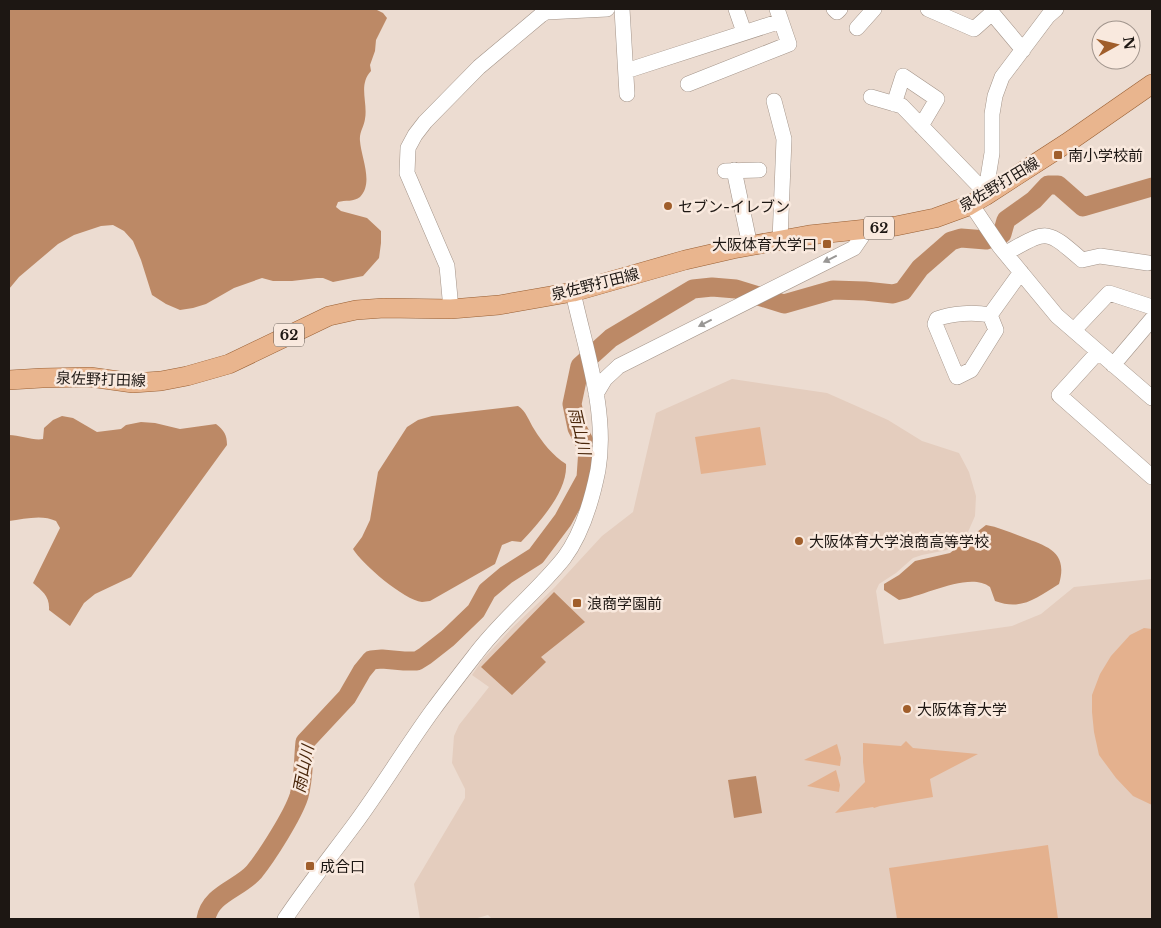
<svg xmlns="http://www.w3.org/2000/svg" width="1161" height="928" font-family="'Libre Baskerville','Noto Sans JP',serif">
<style>
.built{fill:#e4cdbe}
.green{fill:#e4b18e}
.water{fill:#bc8966}
.lines{fill:none;stroke-linecap:round;stroke-linejoin:round}
.river{stroke:#bc8966;stroke-width:19}
.minor-casing{stroke:#a39489;stroke-width:16}
.major-casing{stroke:#985e32;stroke-width:20}
.minor{stroke:#fff;stroke-width:15}
.major{stroke:#e9b58e;stroke-width:19}
.oneway{fill:#999795}
.poi-dot{fill:#a05e2b;stroke:#f9e9de;stroke-width:2}
.labels{text-anchor:middle;dominant-baseline:central;stroke-width:5;stroke-linejoin:round;paint-order:stroke}
.shield{fill:#f9e9de;stroke:#5f5650;stroke-width:1}
.shield-label{font-size:14px;font-weight:bold;fill:#1d1713}
.poi-label{font-size:15px;fill:#1d1713;stroke:#f9e9de;text-anchor:start}
.street-label{font-size:15px;fill:#1d1713;stroke:#f9e9de}
.water-label{font-size:16px;font-style:italic;fill:#49260a;stroke:#f9e9de}
</style>
<rect width="100%" height="100%" fill="#ecdcd1"/>
<path class="built" d="M 732,379 L 827,393 L 888,420 L 922,441 L 959,453 L 969,472 L 976,496 L 975,516 L 968,532 L 947,550 L 922,555 L 913,558 L 896,573 L 879,584 L 876,591 L 884,644 L 1012,626 L 1041,614 L 1074,587 L 1152,579 L 1152,919 L 492,919 L 488,915 L 474,919 L 420,919 L 414,884 L 465,798 L 465,789 L 452,763 L 454,736 L 459,725 L 489,687 L 472,675 L 483,659 L 512,628 L 554,588 L 602,536 L 633,512 L 656,413 Z"/>
<path class="green" d="M 760,427 L 766,465 L 701,474 L 695,437 Z
M 1144,628 L 1152,629 L 1152,805 L 1133,796 L 1116,778 L 1099,755 L 1094,732 L 1092,712 L 1092,695 L 1100,674 L 1111,656 L 1130,635 Z
M 906,741 L 913,748 L 978,754 L 930,779 L 933,797 L 880,806 L 874,808 L 873,807 L 835,813 L 865,782 L 863,762 L 863,743 L 901,746 Z
M 837,744 L 841,758 L 840,766 L 804,760 Z
M 836,770 L 840,785 L 839,792 L 807,786 Z
M 1048,845 L 1058,919 L 897,919 L 889,868 Z"/>
<path class="water" d="M 9,9 L 375,9 L 383,13 L 387,18 L 376,40 L 375,51 L 370,65 L 371,71 C 358,85 368,102 365,119 C 364,127 359,132 360,141 C 361,157 374,183 360,197 C 354,202 345,200 338,202 L 336,207 L 341,211 L 367,218 L 381,231 L 381,243 L 379,258 L 363,276 L 333,282 L 323,278 L 317,278 L 292,281 L 273,281 L 262,278 L 234,288 L 206,304 L 193,308 L 180,310 L 166,304 L 152,295 L 141,260 L 133,241 L 124,231 L 113,225 L 101,226 L 74,235 L 58,244 L 19,277 L 9,289 Z
M 518,406 C 526,411 529,421 534,429 C 542,442 553,456 566,464 C 568,491 539,523 521,542 L 512,541 L 502,545 L 495,564 L 430,601 C 427,601 425,602 422,602 C 404,600 362,564 353,549 L 362,537 L 370,520 L 378,472 L 407,427 L 418,420 L 432,416 Z
M 62,416 L 73,418 L 97,432 L 121,429 L 126,425 L 141,422 L 155,423 L 180,429 L 216,424 C 224,430 227,435 227,445 L 131,577 L 95,594 L 84,603 L 70,626 L 49,610 C 50,596 42,591 33,583 L 60,528 L 56,521 C 42,514 24,519 9,521 L 9,435 C 20,435 34,441 43,439 L 44,428 L 53,420 Z
M 986,525 C 998,527 1009,532 1020,536 C 1045,546 1069,550 1059,584 C 1036,598 1022,611 995,601 L 990,587 C 969,571 923,597 899,600 L 884,590 L 884,584 L 899,575 L 915,561 L 950,553 Z
M 554,592 L 585,622 L 541,657 L 546,662 L 512,695 L 481,667 Z
M 756,776 L 762,813 L 734,818 L 728,780 Z"/>
<g class="lines">
<path class="river" d="M 206,919 C 210,894 239,889 254,872 C 267,856 293,815 299,796 C 304,778 303,760 305,742 L 347,697 L 362,671 L 371,660 L 382,659 L 404,661 L 417,661 L 425,656 L 448,638 L 476,611 L 487,591 L 506,575 L 536,556 L 563,520 L 586,478 L 588,449 L 577,428 L 572,404 L 580,366 L 611,338 L 693,289 L 712,287 L 736,289 L 784,304 L 833,290 L 865,291 L 893,294 L 903,291 L 920,268 L 951,241 L 961,238 L 986,240 L 1002,234 L 1006,220 L 1034,200 L 1048,185 L 1058,185 L 1083,207 L 1152,187"/>
<g class="minor-casing">
<path id="minor" d="M 622,9 L 627,94
M 736,9 L 744,32
M 834,9 L 837,12 L 840,9
M 928,9 L 974,29 L 992,13 L 1023,50
M 857,28 L 874,9
M 626,71 L 781,21
M 688,84 L 789,44 L 777,9
M 871,97 L 902,106 L 985,192
M 774,101 L 784,139 L 780,240
M 894,104 L 903,76 L 937,99 L 921,126
M 734,170 L 750,246
M 725,171 L 759,170
M 985,196 L 992,153 L 992,114 L 995,96 L 1002,77 L 1048,16 L 1056,9
M 971,204 L 1000,247 L 1057,316 L 1152,398
M 1006,253 C 1048,230 1045,228 1082,260 L 1100,256 L 1148,263
M 451,309 L 447,266 L 407,173 L 408,148 L 415,135 L 425,122 L 479,67 L 541,15 L 546,12 L 607,9
M 990,315 L 996,330 L 971,370 L 957,377 L 935,324 L 937,319 C 952,313 974,312 990,315 L 1021,272
M 1074,330 L 1109,293 L 1152,307
M 1098,352 L 1059,395 L 1152,477
M 1113,365 L 1152,319
M 596,394 L 605,379 L 619,366 L 854,248 L 867,229
M 285,919 C 307,886 331,856 354,825 C 382,787 406,747 433,710 C 447,691 461,673 475,655 C 501,620 536,593 564,558 C 582,534 592,500 598,470 C 608,411 585,349 573,292"/>
</g>
<g class="major-casing">
<path id="major" d="M 9,380 L 42,378 L 90,377 L 133,383 L 161,381 L 187,376 L 229,364 L 329,316 L 356,310 L 384,308 L 451,309 L 499,305 L 573,292 L 685,260 L 733,249 L 809,235 L 896,226 L 935,218 L 968,206 L 985,196 L 1067,143 L 1152,84"/>
</g>
<use href="#minor" class="minor"/>
<use href="#major" class="major"/>
</g>
<defs><path id="oneway-solid" d="M-6-.8H1V-3.2L6.5 0L1 3.2V.8H-6Z" transform="scale(1.25)"/></defs>
<g class="oneway">
<use href="#oneway-solid" transform="translate(830 259) rotate(154)"/>
<use href="#oneway-solid" transform="translate(705 323) rotate(153)"/>
</g>
<g class="poi-dot">
<rect x="1053" y="150" width="10" height="10" rx="2.5"/>
<circle cx="668" cy="206" r="5"/>
<rect x="822" y="239" width="10" height="10" rx="2.5"/>
<circle cx="799" cy="541" r="5"/>
<rect x="572" y="598" width="10" height="10" rx="2.5"/>
<circle cx="907" cy="709" r="5"/>
<rect x="305" y="861" width="10" height="10" rx="2.5"/>
</g>
<g class="labels">
<g class="shield">
<rect x="864" y="216.5" width="30" height="23" rx="4"/>
<rect x="274" y="323.5" width="30" height="23" rx="4"/>
</g>
<g class="shield-label">
<text x="879" y="228">62</text>
<text x="289" y="335">62</text>
</g>
<g class="poi-label">
<text x="1068" y="155">南小学校前</text>
<text x="678" y="206">セブン-イレブン</text>
<text x="817" y="244" text-anchor="end">大阪体育大学口</text>
<text x="809" y="541">大阪体育大学浪商高等学校</text>
<text x="587" y="603">浪商学園前</text>
<text x="917" y="709">大阪体育大学</text>
<text x="320" y="866">成合口</text>
</g>
<g class="street-label">
<text transform="translate(999 184) rotate(-31)">泉佐野打田線</text>
<text transform="translate(595 284) rotate(-14)">泉佐野打田線</text>
<text transform="translate(101 379) rotate(2)">泉佐野打田線</text>
</g>
<g class="water-label">
<text transform="translate(580 431) rotate(77)">雨山川</text>
<text transform="translate(303 769) rotate(-79)">雨山川</text>
</g>
</g>
<rect width="1161" height="928" fill="none" stroke="#1d1713" stroke-width="20"/>
<g transform="translate(1116 45) rotate(82)"><circle r="24" fill="#f9e9de" stroke="#a1958d"/>
<path d="M0-4L9 19L0 12L-9 19Z" fill="#a05e2b"/>
<text y="-8" font-size="14" font-weight="bold" text-anchor="middle" fill="#1d1713">N</text>
</g>
</svg>
